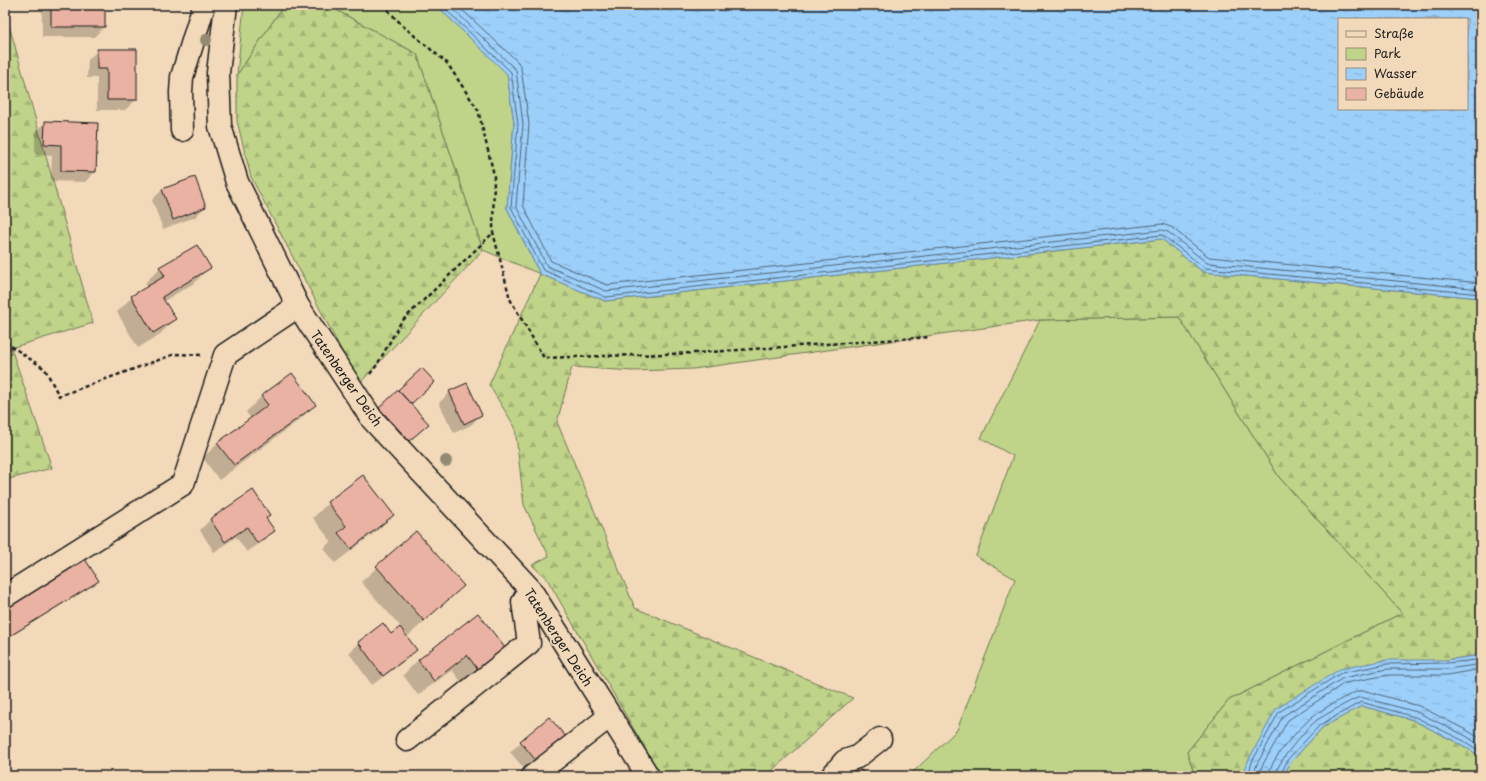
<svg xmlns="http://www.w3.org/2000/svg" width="1486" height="781" font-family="'Playpen Sans',sans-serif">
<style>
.green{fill:#bfd389;stroke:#6e7852}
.forest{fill:url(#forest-firs);stroke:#6e7852}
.water{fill:url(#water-ripples);stroke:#6987a1;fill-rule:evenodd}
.shadow{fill:#0003}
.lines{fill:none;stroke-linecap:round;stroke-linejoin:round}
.shore{stroke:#4f6475;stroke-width:1}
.building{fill:#eab2a2;stroke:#1c1c1c}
.minor-casing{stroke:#1c1c1c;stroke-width:25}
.path{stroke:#1c1c1c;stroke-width:2.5;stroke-dasharray:4 3;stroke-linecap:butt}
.minor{stroke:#f1d9b9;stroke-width:22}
.tree{fill:#928a72}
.labels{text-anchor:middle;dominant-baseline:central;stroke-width:3.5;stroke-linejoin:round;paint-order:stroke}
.street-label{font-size:13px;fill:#1c1c1c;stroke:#f1d9b9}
</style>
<defs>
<pattern id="forest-firs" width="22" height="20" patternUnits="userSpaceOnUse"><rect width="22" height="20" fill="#bfd389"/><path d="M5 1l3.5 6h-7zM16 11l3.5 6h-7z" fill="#a4b576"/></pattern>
<pattern id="water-ripples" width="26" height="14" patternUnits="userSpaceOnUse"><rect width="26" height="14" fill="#9ccffa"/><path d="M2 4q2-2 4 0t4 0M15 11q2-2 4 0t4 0" fill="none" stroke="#86b1d6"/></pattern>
</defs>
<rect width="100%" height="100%" fill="#f1d9b9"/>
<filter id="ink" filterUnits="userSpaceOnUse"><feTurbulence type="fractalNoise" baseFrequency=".025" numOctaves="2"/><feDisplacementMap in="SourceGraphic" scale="8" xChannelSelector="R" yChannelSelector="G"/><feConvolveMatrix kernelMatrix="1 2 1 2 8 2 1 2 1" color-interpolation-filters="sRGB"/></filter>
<g filter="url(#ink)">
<path class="green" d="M 244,5 L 284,5 L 237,75 Z
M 327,5 L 436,5 L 507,73 L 514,123 L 507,208 L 540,274 L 483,250 L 417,54 Z
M 1179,317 L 1279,477 L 1402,613 L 1229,700 L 1187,752 L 1195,776 L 909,776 L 957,730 L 1015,579 L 976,556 L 1013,456 L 981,438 L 1040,320 Z"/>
<path class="forest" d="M 284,5 L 327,5 L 417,54 L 483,250 L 359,384 L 251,177 L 237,121 L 237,75 Z
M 5,11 L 93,323 L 11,348 L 52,468 L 5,480 L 5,350 L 11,348 L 5,333 Z
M 1162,239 L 1203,272 L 1481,298 L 1481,648 L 1475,656 L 1446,660 L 1248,761 L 1243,776 L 1195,776 L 1187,752 L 1229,700 L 1402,613 L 1279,477 L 1179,317 L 1040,320 L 693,369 L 633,371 L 572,367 L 557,422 L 635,608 L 853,698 L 766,776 L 661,776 L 547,579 L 532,565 L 549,556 L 524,505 L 515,427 L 489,385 L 540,274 L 605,301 Z
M 1362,706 L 1413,720 L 1462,745 L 1481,757 L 1481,776 L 1283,776 L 1291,762 L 1323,727 Z"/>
<path class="water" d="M 436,5 L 1481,5 L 1481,298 L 1203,272 L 1162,239 L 605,301 L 540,274 L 507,208 L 514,123 L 507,74 ZM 1339,19 L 1467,19 L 1467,109 L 1339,109 Z
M 1481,648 L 1481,757 L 1462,745 L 1413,720 L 1362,706 L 1323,727 L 1291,762 L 1283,776 L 1243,776 L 1248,761 L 1276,709 L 1340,669 L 1386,660 L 1446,660 L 1475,656 Z"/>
<path class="shadow" d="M 42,5 L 104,5 L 104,27 L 94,37 L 42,37 Z
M 98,50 L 136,100 L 125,110 L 97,110 L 97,78 L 87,78 L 88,60 Z
M 46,122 L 96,171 L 85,182 L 51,181 L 52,155 L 35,154 L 35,132 Z
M 194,178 L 205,207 L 195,217 L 163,229 L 152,200 L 162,190 Z
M 160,268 L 209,268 L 194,283 L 164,301 L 175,319 L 160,334 L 138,348 L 117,312 L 132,297 L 148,287 L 145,283 Z
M 422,369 L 424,392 L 410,404 L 417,434 L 399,451 L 369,419 Z
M 291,375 L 314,405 L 299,420 L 219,480 L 203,458 L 218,443 L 251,419 L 246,412 L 261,397 Z
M 450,392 L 481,415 L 471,425 L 454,433 L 439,403 Z
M 253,491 L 265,518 L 274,531 L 263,541 L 247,552 L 236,537 L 214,552 L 200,530 L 210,520 Z
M 328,503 L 393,515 L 378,530 L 335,563 L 324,548 L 331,541 L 313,518 Z
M 416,532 L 463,586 L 408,636 L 405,632 L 403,633 L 416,650 L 406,660 L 372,685 L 349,653 L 359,643 L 383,625 L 391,635 L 401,627 L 361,582 Z
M 97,581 L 92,586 L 5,640 L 5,599 Z
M 478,615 L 507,653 L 466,688 L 452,670 L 418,695 L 403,675 L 418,660 Z
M 549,718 L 565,738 L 527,772 L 510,752 Z"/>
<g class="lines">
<path class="shore" d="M 441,5 L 511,72 L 518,124 L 511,207 L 543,270 L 606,297 L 1162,235 L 1205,268 L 1481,294
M 449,5 L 516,70 L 523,124 L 516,206 L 547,266 L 606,291 L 1162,230 L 1168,232 L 1207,263 L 1481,289
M 457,5 L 518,62 L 521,68 L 529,124 L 523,205 L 551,261 L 607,285 L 1162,224 L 1171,227 L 1209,257 L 1481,283
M 1248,776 L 1252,762 L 1279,712 L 1341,673 L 1387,664 L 1447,663 L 1476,660 L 1481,655
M 1253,776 L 1257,764 L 1283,716 L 1343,678 L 1387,669 L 1447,669 L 1476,665 L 1481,663
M 1259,776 L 1262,766 L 1288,720 L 1345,683 L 1388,675 L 1447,675 L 1481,669
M 1269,776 C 1269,759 1300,728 1313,716 C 1319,711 1351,693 1359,691 L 1366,691 L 1419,706 L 1468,731 L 1481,739
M 1275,776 C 1276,763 1306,729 1317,720 C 1325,715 1351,700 1360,697 L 1417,712 L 1466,736 L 1481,746
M 1280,776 L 1288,759 L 1320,725 L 1361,702 L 1415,717 L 1464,741 L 1481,752"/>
</g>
<path class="building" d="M 51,5 L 105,5 L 105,27 L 51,27 Z
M 97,49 L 137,49 L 137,100 L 107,100 L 107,69 L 97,69 Z
M 45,121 L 98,123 L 96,172 L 61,171 L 61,145 L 44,144 Z
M 195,177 L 206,207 L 173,220 L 162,189 Z
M 197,245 L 211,268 L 162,297 L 176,319 L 153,333 L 131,296 L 165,276 L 159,267 Z
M 422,368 L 435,382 L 411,404 L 398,390 Z
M 292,373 L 316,405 L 234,465 L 217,443 L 268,405 L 261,396 Z
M 467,383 L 482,415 L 464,424 L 449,391 Z
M 398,390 L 429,424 L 409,441 L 379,408 Z
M 363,475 L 394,515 L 351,549 L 338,533 L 346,526 L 327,502 Z
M 253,490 L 270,515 L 266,518 L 275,531 L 257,543 L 247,527 L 225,542 L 210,519 Z
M 416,531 L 464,586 L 424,621 L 376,566 Z
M 80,551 L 99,581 L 5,639 L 5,597 Z
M 478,613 L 509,653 L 481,674 L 467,655 L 434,681 L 418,660 Z
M 383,623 L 391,634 L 400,627 L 417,650 L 383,676 L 358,642 Z
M 549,717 L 567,738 L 537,762 L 520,741 Z
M 851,762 L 868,776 L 839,776 Z"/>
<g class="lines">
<g class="minor-casing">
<path id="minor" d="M 226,5 L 218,73 L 220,126 L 237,182 L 298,306 L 372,419 L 530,589 L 648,776
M 182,130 L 181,92 L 182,77 L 204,5
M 5,596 L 183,484 L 225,355 L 298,306
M 407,740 L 529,643 L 523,602 L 530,589
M 533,776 L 610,716
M 832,776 L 845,761 L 857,757 L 880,739"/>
</g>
<path class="path" d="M 383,5 L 403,26 L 447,63 L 478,110 L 494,175 L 493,232 L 510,299 L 544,358 L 695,353 L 930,337
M 5,342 L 45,369 L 59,396 L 175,354 L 202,355
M 370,374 L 377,365 L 401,322 L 493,233"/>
<use href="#minor" class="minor"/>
</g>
<g class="tree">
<circle cx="206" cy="40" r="6"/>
<circle cx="446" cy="461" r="6"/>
</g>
</g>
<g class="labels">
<g class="street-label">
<text transform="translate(347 378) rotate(55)">Tatenberger Deich</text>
<text transform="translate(559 637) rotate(57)">Tatenberger Deich</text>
</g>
</g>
<rect width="1486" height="781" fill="none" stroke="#f1d9b9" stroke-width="20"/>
<rect x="10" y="10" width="1466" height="761" fill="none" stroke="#1c1c1c" stroke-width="1.5" filter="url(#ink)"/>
<rect x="1338" y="18" width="130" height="92" fill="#f1d9b9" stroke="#9c8d7a"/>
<rect x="1346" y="31" width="20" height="6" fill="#f1d9b9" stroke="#9c8d7a"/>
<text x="1374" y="38" font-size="12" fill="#1c1c1c">Straße</text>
<rect x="1346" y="48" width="20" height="12" fill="#bfd389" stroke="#9c8d7a"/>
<text x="1374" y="58" font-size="12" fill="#1c1c1c">Park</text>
<rect x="1346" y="68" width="20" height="12" fill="url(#water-ripples)" stroke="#9c8d7a"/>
<text x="1374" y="78" font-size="12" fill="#1c1c1c">Wasser</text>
<rect x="1346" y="88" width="20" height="12" fill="#eab2a2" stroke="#9c8d7a"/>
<text x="1374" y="98" font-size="12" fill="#1c1c1c">Gebäude</text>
</svg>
